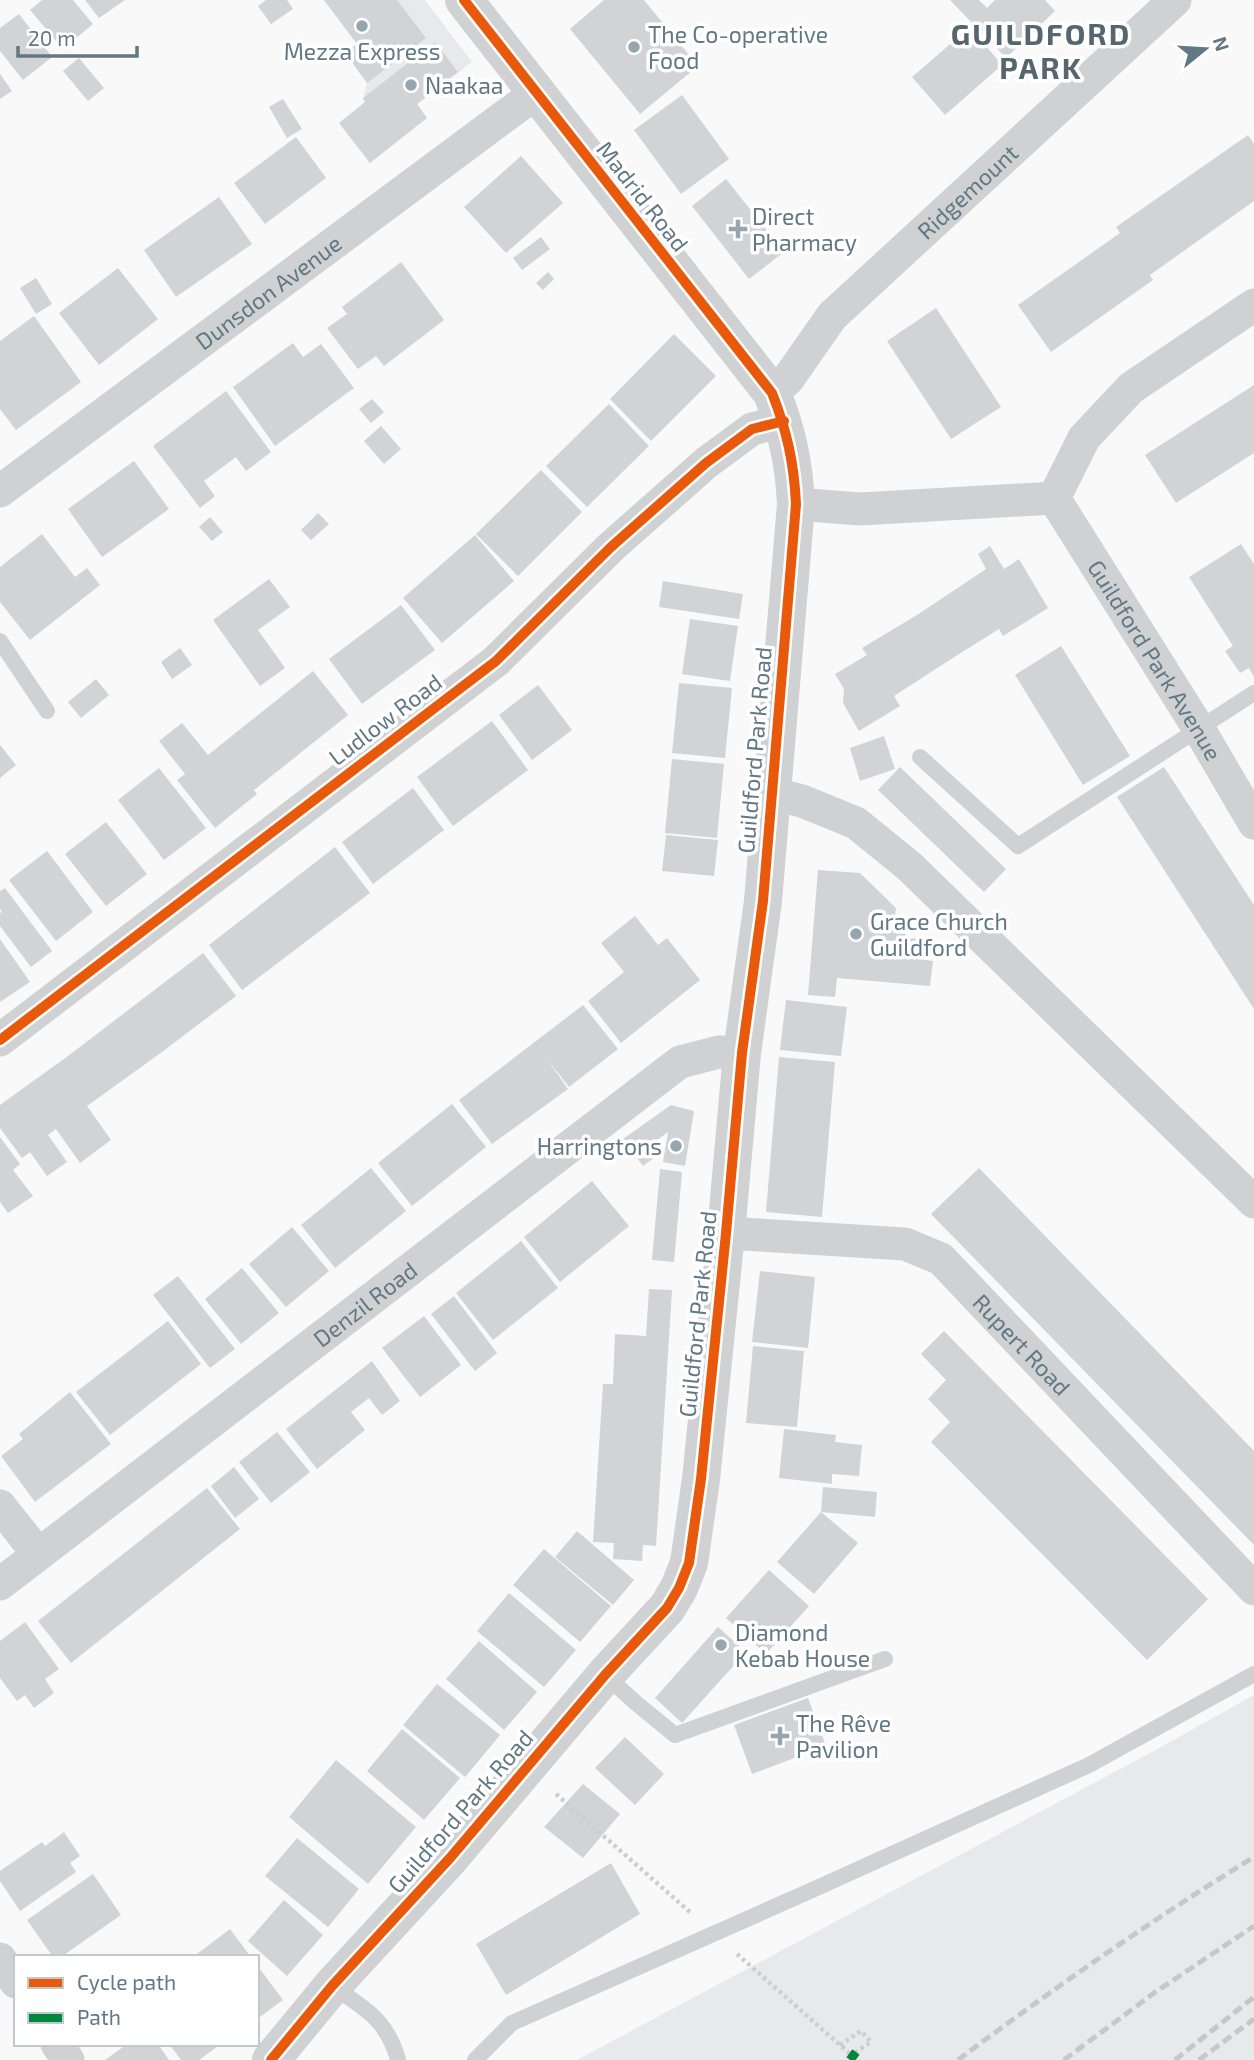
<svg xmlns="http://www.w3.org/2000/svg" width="1254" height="2060" font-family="'Exo 2',sans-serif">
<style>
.built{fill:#e7eaea}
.building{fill:#d1d3d4}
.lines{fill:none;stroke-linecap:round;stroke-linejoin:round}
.path{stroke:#cececf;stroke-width:4.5;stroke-dasharray:3.5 3.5;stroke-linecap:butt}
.service{stroke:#cfd1d2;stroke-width:16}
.minor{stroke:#cfd1d2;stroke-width:33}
.tertiary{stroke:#cfd1d2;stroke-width:38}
.rail{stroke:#c5c7c8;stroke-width:5;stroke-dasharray:10 5;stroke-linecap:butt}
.quiet{stroke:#00873e;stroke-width:9;stroke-dasharray:18 9;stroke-linecap:butt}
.cycleway-casing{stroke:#fff;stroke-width:15}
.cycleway{stroke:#e8590c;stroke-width:10}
.poi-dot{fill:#97a5ae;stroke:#fff;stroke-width:2.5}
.labels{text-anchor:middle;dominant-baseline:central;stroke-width:7;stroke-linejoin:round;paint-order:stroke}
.poi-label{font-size:23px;fill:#627885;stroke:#fff;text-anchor:start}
.street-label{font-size:23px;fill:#627885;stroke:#fff}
.district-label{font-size:30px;font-weight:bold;letter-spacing:2px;fill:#55666f;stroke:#fff}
</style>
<rect width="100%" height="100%" fill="#f9f9f9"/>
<path class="built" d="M 324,0 L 425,0 L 472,62 L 386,128 L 363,98 L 367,83 L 357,43 Z
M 1254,1695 L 1254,2060 L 577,2060 L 1152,1752 Z"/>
<path class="building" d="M 42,0 L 73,0 L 93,24 L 63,49 L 30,10 Z
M 85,0 L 125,0 L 99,18 Z
M 266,0 L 287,0 L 293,9 L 271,24 L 258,6 Z
M 324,0 L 397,0 L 426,38 L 367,83 L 345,53 L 357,44 Z
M 604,0 L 644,0 L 698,66 L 640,114 L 570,29 Z
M 950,0 L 979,0 L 987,8 L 995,0 L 1045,0 L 1055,11 L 1006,58 Z
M 19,14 L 52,57 L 23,80 L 0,51 L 0,28 Z
M 970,27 L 1002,65 L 945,115 L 912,77 Z
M 435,42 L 458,72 L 417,104 L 427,118 L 370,163 L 339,123 L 365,102 L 363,98 Z
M 79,58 L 104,88 L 88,101 L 63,71 Z
M 0,74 L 12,91 L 0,99 Z
M 682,95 L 729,159 L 681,194 L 634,130 Z
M 283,99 L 302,129 L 287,138 L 269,107 Z
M 1248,135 L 1254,144 L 1254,201 L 1150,275 L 1153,280 L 1051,352 L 1018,305 L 1120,233 L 1116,227 Z
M 296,137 L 326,178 L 265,224 L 234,183 Z
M 521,156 L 563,203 L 506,253 L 464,207 Z
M 726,179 L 784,252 L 749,279 L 692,206 Z
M 219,197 L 252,244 L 176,297 L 144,250 Z
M 541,237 L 550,249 L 522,270 L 513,258 Z
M 401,262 L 444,320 L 384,366 L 376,356 L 358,369 L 327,328 L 347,314 L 342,307 Z
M 118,268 L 158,319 L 99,365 L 59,313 Z
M 548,272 L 554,279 L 543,290 L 536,283 Z
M 36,278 L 52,304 L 36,314 L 20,288 Z
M 936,308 L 1001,407 L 951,439 L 887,341 Z
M 34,316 L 81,382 L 16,430 L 0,409 L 0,341 Z
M 674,334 L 716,376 L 651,441 L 610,399 Z
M 293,343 L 303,357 L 321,344 L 354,388 L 275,446 L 233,387 Z
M 1254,385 L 1254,453 L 1176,503 L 1145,455 Z
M 226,391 L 271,452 L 246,471 L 236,457 L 204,481 L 215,496 L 200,508 L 153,446 Z
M 372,399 L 384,412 L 371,423 L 359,409 Z
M 609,404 L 649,446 L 587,507 L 546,466 Z
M 381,426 L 401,449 L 384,464 L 364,441 Z
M 134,461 L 169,509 L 102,557 L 68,509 Z
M 541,470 L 582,512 L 518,576 L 476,534 Z
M 318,513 L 329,524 L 311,540 L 301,530 Z
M 210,517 L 223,532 L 212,541 L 199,527 Z
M 42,534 L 75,577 L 87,568 L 100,585 L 30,640 L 0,602 L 0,567 Z
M 475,535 L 514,581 L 442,643 L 403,598 Z
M 1241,544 L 1254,564 L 1254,677 L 1249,668 L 1240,673 L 1225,651 L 1233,646 L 1189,577 Z
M 990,546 L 1004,569 L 1019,559 L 1048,608 L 1003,636 L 999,629 L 948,661 L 894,696 L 900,706 L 859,731 L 843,703 L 844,689 L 835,674 L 867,655 L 862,648 L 917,615 L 986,569 L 978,554 Z
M 269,579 L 290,607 L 258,630 L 285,668 L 260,686 L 213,620 Z
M 663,581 L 743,594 L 739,619 L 659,607 Z
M 401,605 L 435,650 L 362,704 L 329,659 Z
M 690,619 L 738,626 L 730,681 L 682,674 Z
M 1061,646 L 1130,756 L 1083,785 L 1015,675 Z
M 180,648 L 192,665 L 172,679 L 161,662 Z
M 313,671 L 348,715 L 254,790 L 257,794 L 215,828 L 177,780 L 185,774 L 159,741 L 182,723 L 208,755 Z
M 96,679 L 109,695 L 81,718 L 68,702 Z
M 679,683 L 732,688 L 725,758 L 672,753 Z
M 538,685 L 572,730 L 532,760 L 499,715 Z
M 492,721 L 528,770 L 453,826 L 417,777 Z
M 884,736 L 895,769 L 860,781 L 850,748 Z
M 0,745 L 16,765 L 0,778 Z
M 672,759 L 724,764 L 717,838 L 665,833 Z
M 900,767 L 1006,869 L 984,892 L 878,790 Z
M 1164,767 L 1254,905 L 1254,1009 L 1117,797 Z
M 159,768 L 206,828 L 164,860 L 118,800 Z
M 413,788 L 444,830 L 373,884 L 342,842 Z
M 106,822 L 147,874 L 106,906 L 65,854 Z
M 666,835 L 718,840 L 714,876 L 662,871 Z
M 335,847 L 370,893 L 242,990 L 209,945 Z
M 47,851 L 93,912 L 56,941 L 9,880 Z
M 818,870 L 860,873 L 896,908 L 893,933 L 906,934 L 905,938 L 919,939 L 918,959 L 933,961 L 930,986 L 837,978 L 835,997 L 808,995 Z
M 5,888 L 52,951 L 31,967 L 0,926 L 0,913 L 2,912 L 0,909 L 0,891 Z
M 635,916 L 658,945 L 667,938 L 700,980 L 621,1043 L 588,1001 L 624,972 L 601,943 Z
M 0,939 L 30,982 L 0,1002 Z
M 203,953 L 236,996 L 162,1052 L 87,1106 L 111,1140 L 80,1163 L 56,1129 L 48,1135 L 67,1162 L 47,1176 L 30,1152 L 22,1158 L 0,1128 L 0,1105 L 68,1056 Z
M 786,1000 L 847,1007 L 841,1056 L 780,1050 Z
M 583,1005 L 618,1049 L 569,1087 L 547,1059 L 568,1089 L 492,1144 L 459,1100 Z
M 779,1057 L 835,1062 L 822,1217 L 766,1212 Z
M 452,1104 L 486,1147 L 412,1206 L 378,1163 Z
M 671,1105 L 694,1111 L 685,1166 L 663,1162 L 668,1132 L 652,1144 L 659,1154 L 643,1166 L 623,1139 Z
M 0,1137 L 20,1164 L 13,1170 L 33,1196 L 8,1213 L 0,1202 Z
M 371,1168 L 406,1211 L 335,1268 L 301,1225 Z
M 979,1168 L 1254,1451 L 1254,1545 L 931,1214 Z
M 660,1169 L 682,1172 L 674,1262 L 652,1260 Z
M 592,1181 L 629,1226 L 560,1282 L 524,1237 Z
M 292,1227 L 329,1271 L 286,1307 L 249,1264 Z
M 521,1241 L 558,1288 L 493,1340 L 456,1293 Z
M 242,1268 L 279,1313 L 241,1344 L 205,1299 Z
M 760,1271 L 815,1277 L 808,1348 L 752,1342 Z
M 178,1276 L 235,1349 L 210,1368 L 153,1295 Z
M 649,1289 L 672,1290 L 656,1546 L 643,1545 L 642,1561 L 613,1559 L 614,1543 L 593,1542 L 603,1384 L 613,1384 L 615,1334 L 646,1336 Z
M 454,1296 L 497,1353 L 475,1371 L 431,1314 Z
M 424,1316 L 461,1365 L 420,1397 L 382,1348 Z
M 168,1321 L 201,1364 L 110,1435 L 76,1392 Z
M 944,1331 L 1208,1599 L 1147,1660 L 931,1442 L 950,1422 L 928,1399 L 946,1380 L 921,1354 Z
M 753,1346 L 804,1351 L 797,1427 L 746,1423 Z
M 372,1361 L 400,1401 L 382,1415 L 369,1398 L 351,1412 L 365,1430 L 317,1469 L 286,1429 Z
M 70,1392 L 111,1444 L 35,1502 L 1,1456 L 23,1439 L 19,1434 Z
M 784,1429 L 836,1435 L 835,1442 L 862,1445 L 859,1476 L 832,1474 L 832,1484 L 779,1478 Z
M 277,1432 L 310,1472 L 271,1503 L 239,1462 Z
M 234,1467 L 259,1499 L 235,1518 L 211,1486 Z
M 823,1487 L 877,1492 L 875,1517 L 821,1512 L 858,1543 L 814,1594 L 777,1562 L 821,1512 Z
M 207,1488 L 240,1529 L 71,1663 L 38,1621 Z
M 577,1531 L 634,1580 L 613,1605 L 555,1557 Z
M 544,1549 L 611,1606 L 580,1642 L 513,1585 Z
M 769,1570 L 809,1606 L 766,1654 L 726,1618 Z
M 509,1593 L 576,1650 L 544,1687 L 477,1631 Z
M 25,1622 L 59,1669 L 45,1679 L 54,1693 L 34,1708 L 25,1695 L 17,1701 L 0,1678 L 0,1641 Z
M 718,1627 L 746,1652 L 682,1723 L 655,1698 Z
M 479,1641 L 537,1692 L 504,1730 L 446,1679 Z
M 437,1684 L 500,1735 L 465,1777 L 403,1725 Z
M 808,1698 L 826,1746 L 752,1774 L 734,1725 Z
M 402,1729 L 460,1778 L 424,1820 L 367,1771 Z
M 625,1737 L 664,1774 L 635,1805 L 595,1768 Z
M 336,1760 L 416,1827 L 368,1884 L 289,1817 Z
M 583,1784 L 620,1814 L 583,1858 L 544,1827 Z
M 64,1832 L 80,1856 L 70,1863 L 76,1872 L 20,1911 L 0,1881 L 0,1871 L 42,1842 L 45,1846 Z
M 297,1838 L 359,1889 L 328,1927 L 265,1876 Z
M 611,1863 L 640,1914 L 506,1995 L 476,1944 Z
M 93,1874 L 121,1915 L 61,1957 L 53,1957 L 27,1920 Z
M 284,1900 L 323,1935 L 287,1976 L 248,1941 Z
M 230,1929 L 251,1957 L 192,1957 L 197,1954 Z
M 257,1965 L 283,2000 L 257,2019 Z
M 127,2044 L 158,2044 L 169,2060 L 105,2060 Z
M 169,2044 L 221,2044 L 199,2060 L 181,2060 Z"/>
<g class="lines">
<path class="path" d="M 556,1794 L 691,1913
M 737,1954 L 857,2060
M 840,2045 L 861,2031 L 871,2042 L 856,2052"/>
<path class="service" d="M 0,641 L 47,711
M 920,757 L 1018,846 L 1254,693
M 605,1675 L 636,1703 L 675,1735 L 885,1659
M 332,1986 C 365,2009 387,2019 398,2060
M 475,2060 L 512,2023 L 810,1891 L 1089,1765 L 1254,1674"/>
<g class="minor">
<path id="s1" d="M 772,393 L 788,379 L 832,316 L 1175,0"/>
<path id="s2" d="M 0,491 L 536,93"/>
<path id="s3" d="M 1054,498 L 1199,729 L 1254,823"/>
<path d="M 1054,498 L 1084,438 L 1131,388 L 1254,305"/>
<path d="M 796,504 L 860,509 L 1054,498"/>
<path d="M 771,793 L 802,801 L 856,823 L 909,866 L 1254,1202"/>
<path d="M 0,1040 L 496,661 L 611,547 L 706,463 L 752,429 L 784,421"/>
<path id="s4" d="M 726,1233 L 905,1244 L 941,1259 L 1254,1589"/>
<path d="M 0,1506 L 38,1554"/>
<path id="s5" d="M 0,1584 L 680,1062 L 719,1052 L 742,1053"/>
<path d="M 0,1959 L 16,1982"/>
<path d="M 57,2044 L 68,2060"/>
</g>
<path class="tertiary" d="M 271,2060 L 332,1986 L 450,1858 L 605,1675 L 667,1608 L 679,1588 L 689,1563 L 701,1479 L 726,1233 L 742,1053 L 763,901 L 796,504 C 794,463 787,431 772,393 L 464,0"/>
<path class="rail" d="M 958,2060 C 1054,1988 1152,1920 1254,1857
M 1064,2060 L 1154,1993 L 1254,1926
M 1175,2060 L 1254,1997
M 1199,2060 L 1254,2019"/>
<path class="quiet" d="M 850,2060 L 856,2052"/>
<g class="cycleway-casing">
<path id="cycleway" d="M 0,1040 L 496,661 L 611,547 L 706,463 L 752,429 L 784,421
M 271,2060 L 332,1986 L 450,1858 L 605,1675 L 667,1608 L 679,1588 L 689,1563 L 701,1479 L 726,1233 L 742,1053 L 763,901 L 796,504 C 794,463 787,431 772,393 L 464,0"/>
</g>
<use href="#cycleway" class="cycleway"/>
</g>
<g class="poi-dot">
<circle cx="362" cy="26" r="7"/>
<circle cx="634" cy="47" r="7"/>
<circle cx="411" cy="85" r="7"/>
<path d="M734.5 218.5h7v7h7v7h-7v7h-7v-7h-7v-7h7z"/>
<circle cx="856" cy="934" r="7"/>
<circle cx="676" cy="1146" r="7"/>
<circle cx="721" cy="1645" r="7"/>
<path d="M776.5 1725.5h7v7h7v7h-7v7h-7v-7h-7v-7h7z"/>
</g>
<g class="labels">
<g class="poi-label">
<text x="648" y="34">The Co-operative<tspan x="648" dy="26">Food</tspan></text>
<text x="362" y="51" text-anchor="middle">Mezza Express</text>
<text x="425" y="85">Naakaa</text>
<text x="752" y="216">Direct<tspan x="752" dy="26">Pharmacy</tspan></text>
<text x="870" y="921">Grace Church<tspan x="870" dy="26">Guildford</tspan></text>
<text x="662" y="1146" text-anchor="end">Harringtons</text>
<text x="735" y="1632">Diamond<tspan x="735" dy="26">Kebab House</tspan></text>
<text x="796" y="1723">The Rêve<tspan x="796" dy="26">Pavilion</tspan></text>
</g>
<g class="street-label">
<text stroke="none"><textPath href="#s1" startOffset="282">Ridgemount</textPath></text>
<text transform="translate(643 196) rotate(52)">Madrid Road</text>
<text stroke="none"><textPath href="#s2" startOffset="334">Dunsdon Avenue</textPath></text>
<text stroke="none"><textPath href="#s3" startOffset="191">Guildford Park Avenue</textPath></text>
<text transform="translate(385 719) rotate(-37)">Ludlow Road</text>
<text transform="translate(754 750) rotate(-85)">Guildford Park Road</text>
<text stroke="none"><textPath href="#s5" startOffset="460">Denzil Road</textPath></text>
<text transform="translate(697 1314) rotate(-84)">Guildford Park Road</text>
<text stroke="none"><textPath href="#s4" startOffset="336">Rupert Road</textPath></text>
<text transform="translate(460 1811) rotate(-49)">Guildford Park Road</text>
</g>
<g class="district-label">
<text x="1041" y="33">GUILDFORD<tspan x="1041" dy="34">PARK</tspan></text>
</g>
</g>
<rect x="14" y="1955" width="245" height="91" fill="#ffffff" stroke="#c0c9ce" stroke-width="2"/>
<rect x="28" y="1978" width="35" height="10" fill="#e8590c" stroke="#c0c9ce" stroke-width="2"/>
<text x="77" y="1990" font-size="21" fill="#627885">Cycle path</text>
<rect x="28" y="2013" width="35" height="10" fill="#00873e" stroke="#c0c9ce" stroke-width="2"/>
<text x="77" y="2025" font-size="21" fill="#627885">Path</text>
<g transform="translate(1205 49) rotate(72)" stroke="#ffffff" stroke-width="5" paint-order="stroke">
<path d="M0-5L12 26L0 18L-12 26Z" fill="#627885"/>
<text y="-10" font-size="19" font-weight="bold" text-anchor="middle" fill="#627885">N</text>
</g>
<path d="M18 46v10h119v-10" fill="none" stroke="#627885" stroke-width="3.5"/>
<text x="28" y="46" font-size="21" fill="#627885" stroke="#ffffff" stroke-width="5" paint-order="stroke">20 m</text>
</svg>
